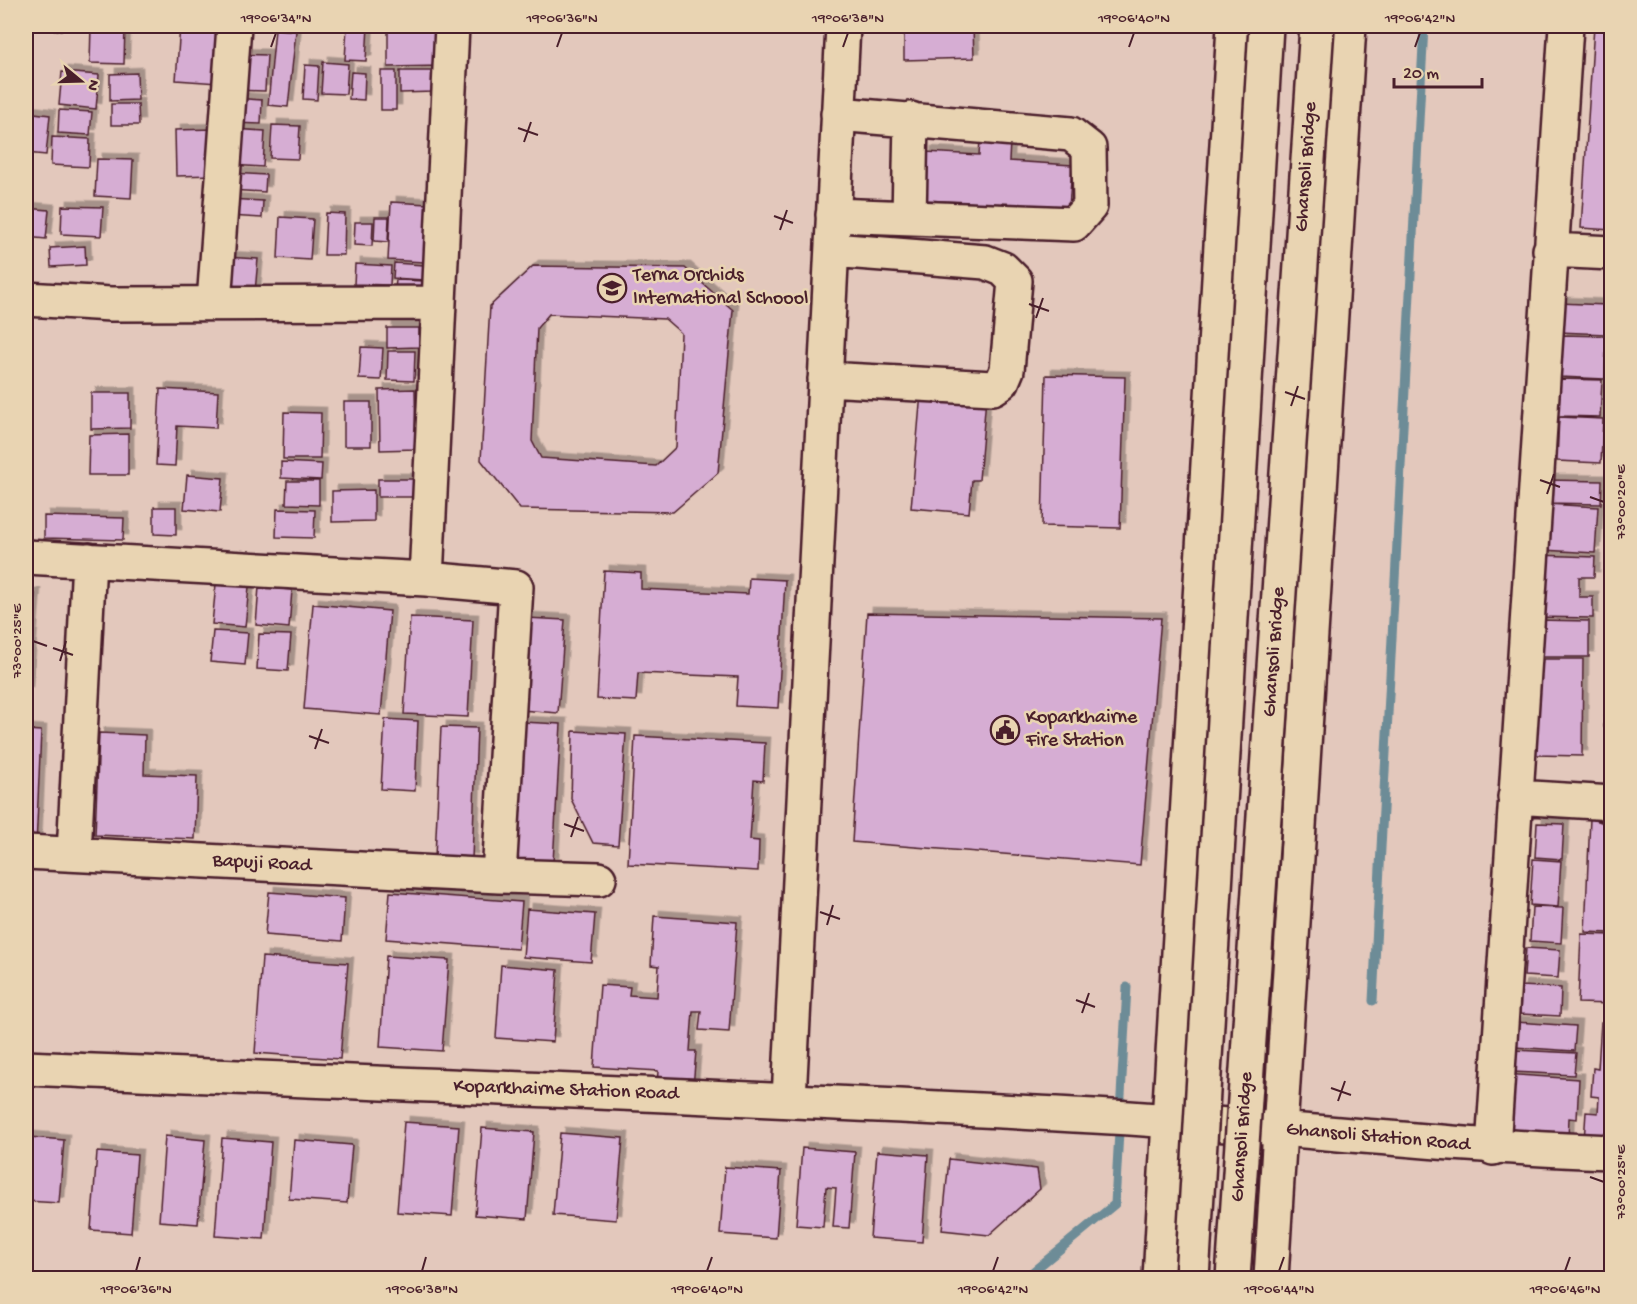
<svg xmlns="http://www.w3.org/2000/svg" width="1637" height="1304" font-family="'Gochi Hand',sans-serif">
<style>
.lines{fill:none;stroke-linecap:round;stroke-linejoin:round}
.stream{stroke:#6d8c97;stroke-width:9}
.building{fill:#d6add3;stroke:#4a1f2b;stroke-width:1.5;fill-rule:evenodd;filter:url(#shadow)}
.street-casing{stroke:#4a1f2b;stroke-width:38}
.secondary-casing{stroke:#4a1f2b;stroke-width:38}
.street{stroke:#e9d4b2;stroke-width:33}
.secondary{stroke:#e9d4b2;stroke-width:33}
.secondary-bridge-casing{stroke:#4a1f2b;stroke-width:38;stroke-linecap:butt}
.secondary-bridge{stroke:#e9d4b2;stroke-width:33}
.ticks{fill:none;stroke:#4a1f2b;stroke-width:2}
.labels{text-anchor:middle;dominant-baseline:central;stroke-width:5;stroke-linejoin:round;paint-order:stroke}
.street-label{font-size:20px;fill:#4a1f2b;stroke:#e9d4b2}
.poi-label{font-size:20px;fill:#4a1f2b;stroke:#e9d4b2;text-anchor:start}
.neatline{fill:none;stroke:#4a1f2b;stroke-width:2}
.ticks-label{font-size:15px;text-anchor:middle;fill:#4a1f2b}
</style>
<defs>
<filter id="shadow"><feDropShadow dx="5.5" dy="-5.5" stdDeviation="0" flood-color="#0004"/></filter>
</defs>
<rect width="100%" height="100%" fill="#e3c8bc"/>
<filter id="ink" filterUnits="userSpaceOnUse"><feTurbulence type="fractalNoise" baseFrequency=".0167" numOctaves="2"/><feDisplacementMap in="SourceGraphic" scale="12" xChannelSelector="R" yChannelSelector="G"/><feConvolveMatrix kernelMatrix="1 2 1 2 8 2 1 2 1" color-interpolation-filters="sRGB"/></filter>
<g filter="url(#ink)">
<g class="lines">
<path class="stream" d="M 1373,1001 L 1424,26
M 1025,1278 L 1115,1204 L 1127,987"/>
</g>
<path class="building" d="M 33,26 L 72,26 L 72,30 L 33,30 Z
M 91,26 L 125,26 L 124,64 L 90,63 Z
M 180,26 L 222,26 L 218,83 L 176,80 Z
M 347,26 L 368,26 L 366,61 L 345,60 Z
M 388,26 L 442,26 L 442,66 L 388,67 Z
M 904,26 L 973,26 L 974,58 L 904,60 Z
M 1594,26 L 1612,26 L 1612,230 L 1581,228 Z
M 275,29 L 296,31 L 288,107 L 268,105 Z
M 233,54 L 267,55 L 265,91 L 231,90 Z
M 323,62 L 348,64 L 346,94 L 321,93 Z
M 305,65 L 319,66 L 317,100 L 303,99 Z
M 381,71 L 396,71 L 396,110 L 381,110 Z
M 400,71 L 433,71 L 433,92 L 400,93 Z
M 62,72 L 99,75 L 96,109 L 59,105 Z
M 351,72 L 365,73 L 364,100 L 349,99 Z
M 137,73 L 138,100 L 110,101 L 110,74 Z
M 233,98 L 262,100 L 261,124 L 231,123 Z
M 111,104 L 138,104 L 139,125 L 111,125 Z
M 59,110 L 92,112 L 90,135 L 58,133 Z
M 26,112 L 50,115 L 46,155 L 26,153 Z
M 272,125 L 300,126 L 298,159 L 270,158 Z
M 213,129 L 214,175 L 176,176 L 175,130 Z
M 233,129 L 265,131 L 263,167 L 231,165 Z
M 52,137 L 90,139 L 89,167 L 51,165 Z
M 980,140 L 1010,142 L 1009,161 L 1072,165 L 1069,208 L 924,200 L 926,152 L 979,155 Z
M 97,159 L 133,160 L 131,198 L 95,196 Z
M 230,173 L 266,175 L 265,192 L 229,190 Z
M 229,199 L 263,201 L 262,218 L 229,216 Z
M 391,202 L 428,204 L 424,262 L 388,260 Z
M 62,206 L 103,207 L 101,236 L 61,234 Z
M 26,208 L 49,210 L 46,239 L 26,237 Z
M 326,213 L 345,214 L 344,255 L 324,255 Z
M 280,217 L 313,219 L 310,260 L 278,258 Z
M 375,217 L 389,217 L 388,242 L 374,241 Z
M 355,222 L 373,222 L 372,246 L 354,245 Z
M 85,246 L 86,265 L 51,267 L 50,248 Z
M 225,257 L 258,259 L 254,303 L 222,300 Z
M 394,263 L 424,265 L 424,280 L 393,278 Z
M 355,264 L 391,266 L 390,285 L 354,284 Z
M 533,266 L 685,268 L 733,310 L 718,473 L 673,512 L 520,509 L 481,460 L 490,306 ZM 549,314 L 665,319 L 681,333 L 676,447 L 656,466 L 541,458 L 532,441 L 537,328 Z
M 396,280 L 425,281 L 424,301 L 394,299 Z
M 1559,303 L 1607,305 L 1606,334 L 1558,332 Z
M 387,328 L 419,328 L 419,347 L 387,348 Z
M 1562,335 L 1606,336 L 1605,379 L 1560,377 Z
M 361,347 L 383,348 L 381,380 L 359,379 Z
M 388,351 L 415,351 L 414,381 L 387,380 Z
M 1046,375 L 1125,377 L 1120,528 L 1042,526 Z
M 1559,379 L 1602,380 L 1600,417 L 1558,416 Z
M 160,389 L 218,392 L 216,428 L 177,426 L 175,466 L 156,465 Z
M 415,389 L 416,449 L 380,450 L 379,390 Z
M 91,393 L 130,393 L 130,428 L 91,429 Z
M 921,393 L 986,398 L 979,480 L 972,480 L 969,513 L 911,508 Z
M 344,402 L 371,402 L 371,446 L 344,446 Z
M 284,412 L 321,413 L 320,459 L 283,459 Z
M 1559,417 L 1603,419 L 1601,463 L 1557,461 Z
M 128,434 L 128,475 L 88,475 L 89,435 Z
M 281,462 L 322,464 L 321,480 L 281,478 Z
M 187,475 L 223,478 L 220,512 L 184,509 Z
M 378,479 L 417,479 L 417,497 L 378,497 Z
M 1547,480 L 1602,481 L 1601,504 L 1546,503 Z
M 287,481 L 319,481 L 319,505 L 286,504 Z
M 374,490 L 374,521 L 332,522 L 332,491 Z
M 1547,504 L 1598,507 L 1595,553 L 1543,550 Z
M 154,507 L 176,507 L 176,535 L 154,534 Z
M 277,509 L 315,510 L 314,538 L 276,537 Z
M 44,516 L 124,518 L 123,540 L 44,538 Z
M 1537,555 L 1595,557 L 1594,577 L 1579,577 L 1579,597 L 1593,597 L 1593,618 L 1535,617 Z
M 604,571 L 641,573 L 641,589 L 748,594 L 749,578 L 785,580 L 778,708 L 736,706 L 738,677 L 638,673 L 636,701 L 597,699 Z
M 216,584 L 249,587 L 245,627 L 212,624 Z
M 259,587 L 292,590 L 289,628 L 256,625 Z
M 26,594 L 35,594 L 27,692 L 26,692 Z
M 313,604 L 390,611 L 381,715 L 304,709 Z
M 867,613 L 1161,618 L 1140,865 L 852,842 Z
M 410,617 L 473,620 L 468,717 L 404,714 Z
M 527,618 L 565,620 L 558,713 L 521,710 Z
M 1536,620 L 1589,621 L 1589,657 L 1536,657 Z
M 213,631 L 248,633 L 245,665 L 210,662 Z
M 259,634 L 291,635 L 288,671 L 257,669 Z
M 1538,659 L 1583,659 L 1582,756 L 1536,755 Z
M 1608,664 L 1612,664 L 1612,695 L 1606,695 Z
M 1606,695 L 1612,695 L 1612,727 L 1604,727 Z
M 385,719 L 418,721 L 415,791 L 381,789 Z
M 522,722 L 561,724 L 553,863 L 515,861 Z
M 441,727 L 477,728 L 472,859 L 435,857 Z
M 26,730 L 41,731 L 36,847 L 26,847 Z
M 573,731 L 626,734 L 618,845 L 593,843 L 571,799 Z
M 99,733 L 145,735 L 144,774 L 197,776 L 195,839 L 95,835 Z
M 635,736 L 765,743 L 763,781 L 754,780 L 750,840 L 759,841 L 758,871 L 628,864 Z
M 1590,818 L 1612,826 L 1612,933 L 1585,932 Z
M 1537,823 L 1564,824 L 1562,859 L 1535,857 Z
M 1533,859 L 1561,861 L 1558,907 L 1530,905 Z
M 269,892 L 345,898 L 342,941 L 265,935 Z
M 390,892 L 522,902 L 518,949 L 386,939 Z
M 1532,907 L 1563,908 L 1561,943 L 1530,941 Z
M 527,909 L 595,914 L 591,962 L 523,957 Z
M 654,916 L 737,922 L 729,1032 L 699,1030 L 701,1011 L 693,1011 L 690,1051 L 696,1051 L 693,1088 L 657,1085 L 658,1071 L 594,1067 L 600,985 L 630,987 L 629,995 L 657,997 L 659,966 L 651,965 Z
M 1581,934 L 1612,935 L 1612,1004 L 1578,1003 Z
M 1526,948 L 1560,950 L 1558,978 L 1524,976 Z
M 386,956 L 449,960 L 442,1051 L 380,1047 Z
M 262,957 L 348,963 L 340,1059 L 255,1053 Z
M 501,965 L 558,970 L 553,1042 L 496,1038 Z
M 1521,986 L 1561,988 L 1560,1016 L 1520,1014 Z
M 1516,1022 L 1576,1026 L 1574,1051 L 1514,1047 Z
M 1601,1022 L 1612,1022 L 1612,1142 L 1584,1141 L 1586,1112 L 1598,1113 L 1599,1097 L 1591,1096 L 1593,1068 L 1598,1069 Z
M 1514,1050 L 1576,1053 L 1574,1075 L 1513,1072 Z
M 1504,1074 L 1579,1079 L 1577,1119 L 1569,1118 L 1568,1139 L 1501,1135 Z
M 404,1122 L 459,1126 L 452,1216 L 397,1212 Z
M 482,1128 L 534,1132 L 527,1219 L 475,1215 Z
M 560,1133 L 623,1138 L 616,1220 L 553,1215 Z
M 165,1136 L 205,1140 L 198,1224 L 159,1221 Z
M 29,1137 L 64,1140 L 59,1203 L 26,1201 Z
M 222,1138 L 271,1142 L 264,1239 L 215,1236 Z
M 294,1140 L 352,1145 L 347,1203 L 289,1199 Z
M 802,1148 L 855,1152 L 849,1228 L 833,1227 L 836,1188 L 826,1187 L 823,1227 L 796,1225 Z
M 877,1151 L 928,1155 L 922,1242 L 870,1238 Z
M 97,1152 L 137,1155 L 131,1233 L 91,1230 Z
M 949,1159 L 1037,1169 L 1040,1189 L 989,1235 L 942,1230 Z
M 725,1167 L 781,1171 L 776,1238 L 720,1234 Z"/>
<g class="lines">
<g class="street-casing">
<path id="street" d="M 833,215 L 1074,224 L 1090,206 L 1089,148 L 1071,134 L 838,114
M 909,218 L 911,119
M 1550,250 L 1612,253
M 26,299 L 111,304 L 438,303
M 214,303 L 234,26
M 825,379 L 993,388 L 1002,382 L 1007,370 L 1015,281 L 1003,269 L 985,262 L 832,250
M 26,557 L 426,579 L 452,26
M 426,579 L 516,587 L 499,876 L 599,879
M 1515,797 L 1612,803
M 26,852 L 499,876
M 74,854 L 89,560
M 789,1099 L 843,26
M 1493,1148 L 1566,26
M 1160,1278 L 1169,1121
M 1271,1278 L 1280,1130"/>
</g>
<g class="secondary-casing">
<path id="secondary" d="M 26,1068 C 382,1084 738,1096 1094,1116 C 1267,1125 1439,1146 1612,1152
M 1169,1121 L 1234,26
M 1280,1130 L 1349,26"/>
</g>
<use href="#street" class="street"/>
<use href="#secondary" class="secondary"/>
<g class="secondary-bridge-casing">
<path id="secondary-bridge" d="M 1192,1278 L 1266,26
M 1233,1278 L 1317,26"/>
</g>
<use href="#secondary-bridge" class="secondary-bridge"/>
</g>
</g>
<path class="ticks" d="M 271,47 L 276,33M 557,47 L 562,33M 843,47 L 848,33M 1129,47 L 1134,33M 1415,47 L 1420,33M 518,128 L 538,135M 524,142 L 531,122M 774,216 L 793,223M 780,230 L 787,210M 1029,304 L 1049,311M 1036,318 L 1043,298M 1285,392 L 1305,399M 1291,406 L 1298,386M 1540,480 L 1560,487M 1547,494 L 1554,474M 1590,497 L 1604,502M 33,641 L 47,646M 53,648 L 73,655M 60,661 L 66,641M 309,736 L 329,743M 315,749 L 322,729M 564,824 L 584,831M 571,837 L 578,817M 820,912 L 840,919M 827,925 L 833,905M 1076,1000 L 1095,1007M 1082,1013 L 1089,993M 1331,1088 L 1351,1095M 1338,1101 L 1345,1081M 1590,1177 L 1604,1182M 136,1271 L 140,1257M 422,1271 L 426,1257M 707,1271 L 712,1257M 993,1271 L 998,1257M 1279,1271 L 1284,1257M 1565,1271 L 1570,1257"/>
<defs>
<g id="school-ring" transform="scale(1.5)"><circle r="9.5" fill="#e9d4b2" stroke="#4a1f2b" stroke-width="1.5"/><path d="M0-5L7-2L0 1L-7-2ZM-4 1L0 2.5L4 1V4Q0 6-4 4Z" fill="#4a1f2b"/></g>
<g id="civic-ring" transform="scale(1.5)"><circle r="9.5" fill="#e9d4b2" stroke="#4a1f2b" stroke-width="1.5"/><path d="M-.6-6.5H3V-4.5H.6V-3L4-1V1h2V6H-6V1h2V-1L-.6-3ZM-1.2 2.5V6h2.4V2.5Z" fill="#4a1f2b"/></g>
</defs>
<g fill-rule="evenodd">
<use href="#school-ring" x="612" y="288"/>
<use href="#civic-ring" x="1005" y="730"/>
</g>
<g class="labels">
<g class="street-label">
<text transform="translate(1307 167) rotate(-86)">Ghansoli Bridge</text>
<text transform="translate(1275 652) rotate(-86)">Ghansoli Bridge</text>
<text transform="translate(262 864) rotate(3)">Bapuji Road</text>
<text transform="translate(566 1091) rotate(2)">Koparkhairne Station Road</text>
<text transform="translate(1243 1137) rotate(-86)">Ghansoli Bridge</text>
<text transform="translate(1378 1138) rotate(5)">Ghansoli Station Road</text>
</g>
<g class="poi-label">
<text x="633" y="276">Terna Orchids<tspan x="633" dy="23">International Schoool</tspan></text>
<text x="1026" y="718">Koparkhairne<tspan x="1026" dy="23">Fire Station</tspan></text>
</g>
</g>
<rect width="1637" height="1304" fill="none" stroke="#e9d4b2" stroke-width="66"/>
<g transform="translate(81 81) rotate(109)" stroke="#e9d4b2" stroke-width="4.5" paint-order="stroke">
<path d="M0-4.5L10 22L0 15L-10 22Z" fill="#4a1f2b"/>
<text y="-9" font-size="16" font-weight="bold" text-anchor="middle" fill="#4a1f2b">N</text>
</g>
<path d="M1394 78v9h88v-9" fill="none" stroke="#4a1f2b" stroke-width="3"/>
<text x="1403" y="78" font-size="18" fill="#4a1f2b" stroke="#e9d4b2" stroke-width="4.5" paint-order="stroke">20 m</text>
<rect x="33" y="33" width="1571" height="1238" class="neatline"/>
<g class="ticks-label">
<text x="276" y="22">19°06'34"N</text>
<text x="562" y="22">19°06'36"N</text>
<text x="848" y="22">19°06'38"N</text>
<text x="1134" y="22">19°06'40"N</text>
<text x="1420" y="22">19°06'42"N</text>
<text transform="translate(1620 502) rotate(-90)" y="5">73°00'20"E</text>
<text transform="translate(16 641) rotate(-90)" y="5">73°00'25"E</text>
<text transform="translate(1620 1182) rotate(-90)" y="5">73°00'25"E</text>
<text x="136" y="1293">19°06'36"N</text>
<text x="422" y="1293">19°06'38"N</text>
<text x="707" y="1293">19°06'40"N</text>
<text x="993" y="1293">19°06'42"N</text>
<text x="1279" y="1293">19°06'44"N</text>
<text x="1565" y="1293">19°06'46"N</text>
</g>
</svg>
